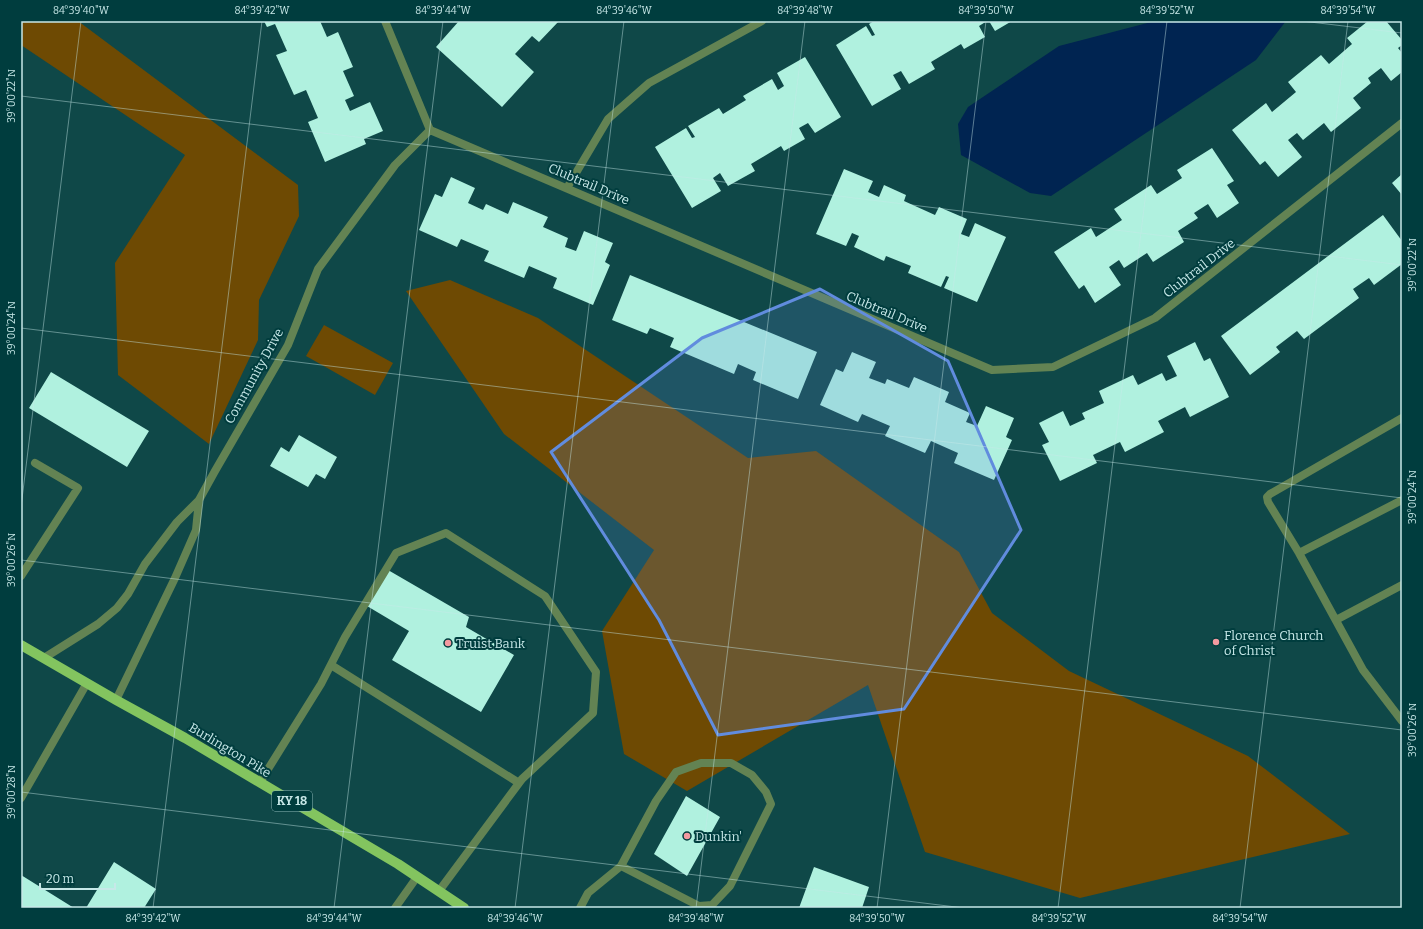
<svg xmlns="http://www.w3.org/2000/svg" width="1423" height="929" font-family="Bitter,serif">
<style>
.green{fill:#6e4a03}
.water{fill:#002451}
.building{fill:#b0f1df}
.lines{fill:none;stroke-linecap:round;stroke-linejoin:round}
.lane{stroke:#638353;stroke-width:8}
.street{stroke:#638353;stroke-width:8}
.primary{stroke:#83c45f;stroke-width:10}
.marked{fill:#618cde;fill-opacity:0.2;stroke:#618cde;stroke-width:3;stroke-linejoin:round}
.ticks{fill:none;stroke:#c7e8e8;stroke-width:1;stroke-opacity:0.45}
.poi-dot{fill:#f49aa0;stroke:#003d3e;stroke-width:1.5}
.labels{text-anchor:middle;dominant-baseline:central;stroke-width:4;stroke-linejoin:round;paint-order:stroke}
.shield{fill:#003d3e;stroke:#8bb5b5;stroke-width:1}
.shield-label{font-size:12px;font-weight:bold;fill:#c7e8e8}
.street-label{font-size:13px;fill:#c7e8e8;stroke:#003d3e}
.poi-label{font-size:13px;fill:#c7e8e8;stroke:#003d3e;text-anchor:start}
.neatline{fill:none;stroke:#c7e8e8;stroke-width:1.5}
.ticks-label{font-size:10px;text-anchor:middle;fill:#c7e8e8}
</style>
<rect width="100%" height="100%" fill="#0f4848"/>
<path class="green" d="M 21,21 L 78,21 L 298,185 L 299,216 L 259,300 L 258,340 L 209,444 L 118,375 L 115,263 L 185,155 L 21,45 Z
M 450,280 L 538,318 L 748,458 L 816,451 L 959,552 L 992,613 L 1069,671 L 1248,756 L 1350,834 L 1080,898 L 925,852 L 868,685 L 687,791 L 624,754 L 602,631 L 654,550 L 504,434 L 406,291 Z
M 324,325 L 393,363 L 375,395 L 306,356 Z"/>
<path class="water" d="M 1155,21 L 1286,21 L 1256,60 L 1051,196 L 1030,193 L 961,155 L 958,124 L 968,107 L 1059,46 Z"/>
<path class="building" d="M 264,21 L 320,21 L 327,37 L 338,32 L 353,67 L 343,71 L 354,96 L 345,100 L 350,111 L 370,102 L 383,131 L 364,139 L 366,144 L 325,162 L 308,122 L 318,118 L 306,90 L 294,95 L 276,55 L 287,51 L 275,24 L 267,27 Z
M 459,21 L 559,21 L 539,42 L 532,36 L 515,54 L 534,72 L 502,107 L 436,47 Z
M 874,21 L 987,21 L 979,26 L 985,37 L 964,49 L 961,44 L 931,62 L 935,69 L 909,84 L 901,71 L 893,75 L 901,89 L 872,106 L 836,45 L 866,26 L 872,36 L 875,35 L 869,24 Z
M 989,21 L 1012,21 L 995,31 Z
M 1368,21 L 1386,21 L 1402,40 L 1402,45 L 1398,48 L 1402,53 L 1402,72 L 1391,81 L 1381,68 L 1368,78 L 1371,83 L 1353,98 L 1361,108 L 1331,132 L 1324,123 L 1303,140 L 1297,133 L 1288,140 L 1302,157 L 1278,177 L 1265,161 L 1260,165 L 1232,130 L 1266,103 L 1272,112 L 1296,92 L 1288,82 L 1321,55 L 1329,64 L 1352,44 L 1347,38 Z
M 805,57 L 841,117 L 815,133 L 808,123 L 799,128 L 805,139 L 784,151 L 781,146 L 751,164 L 755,171 L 728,186 L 720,173 L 713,178 L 721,191 L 692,208 L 655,147 L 686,128 L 692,138 L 695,137 L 688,126 L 719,108 L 723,114 L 746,100 L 743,96 L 772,79 L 778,90 L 784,86 L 777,73 Z
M 1212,148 L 1234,181 L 1227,185 L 1239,203 L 1217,218 L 1208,204 L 1194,213 L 1198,218 L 1178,231 L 1184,242 L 1153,262 L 1147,253 L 1124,268 L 1119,260 L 1109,267 L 1121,285 L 1095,303 L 1084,285 L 1079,289 L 1054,252 L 1091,228 L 1096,237 L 1122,220 L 1114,209 L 1151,185 L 1157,194 L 1182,178 L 1177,170 Z
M 844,169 L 873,181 L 868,192 L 879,197 L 884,185 L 906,195 L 904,201 L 935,215 L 939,207 L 967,219 L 961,234 L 969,237 L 975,223 L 1006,237 L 977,302 L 944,288 L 949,277 L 946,276 L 941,287 L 908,273 L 911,266 L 886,256 L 884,261 L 854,247 L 859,236 L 852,233 L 846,246 L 816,234 Z
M 1402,174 L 1402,195 L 1392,183 Z
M 451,177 L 475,188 L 468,203 L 483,210 L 486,204 L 508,214 L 513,202 L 548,217 L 543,227 L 568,238 L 565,247 L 576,251 L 584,231 L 613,243 L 605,262 L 610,265 L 593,305 L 553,288 L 557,278 L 529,266 L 524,278 L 484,261 L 489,251 L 461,239 L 457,247 L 419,230 L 435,194 L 442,197 Z
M 1383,215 L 1402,241 L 1402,264 L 1374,285 L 1369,278 L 1353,289 L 1359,298 L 1304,339 L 1297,331 L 1276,347 L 1280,352 L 1250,375 L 1221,336 Z
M 630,275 L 817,352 L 798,399 L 753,380 L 756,372 L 738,364 L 734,374 L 670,347 L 674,338 L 650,328 L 647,334 L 612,320 Z
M 1195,342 L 1204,361 L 1210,358 L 1229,397 L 1190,417 L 1185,407 L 1158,421 L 1164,432 L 1125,452 L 1120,442 L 1093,455 L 1097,463 L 1060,481 L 1042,445 L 1049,442 L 1039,423 L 1063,411 L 1070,426 L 1085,419 L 1082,413 L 1104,403 L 1099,391 L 1133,375 L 1138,385 L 1162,373 L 1166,381 L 1177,376 L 1167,356 Z
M 852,352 L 876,362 L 869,378 L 885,384 L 887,379 L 909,388 L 914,377 L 949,392 L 945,402 L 970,413 L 966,422 L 977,426 L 986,406 L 1014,418 L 1006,437 L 1012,440 L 994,480 L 954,463 L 958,453 L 931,441 L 925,453 L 885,436 L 890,426 L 862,414 L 858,422 L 820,405 L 836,369 L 843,372 Z
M 51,372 L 149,431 L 127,467 L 29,408 Z
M 299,435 L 337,457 L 325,479 L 316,474 L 308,487 L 270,466 L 281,447 L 289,452 Z
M 388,570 L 469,617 L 466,627 L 514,655 L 481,712 L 392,660 L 409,631 L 367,606 Z
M 686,796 L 720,817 L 687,876 L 654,854 Z
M 114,862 L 156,889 L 144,908 L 86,908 Z
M 814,867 L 869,887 L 862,908 L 799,908 Z
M 21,875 L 74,908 L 21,908 Z"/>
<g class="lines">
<path class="lane" d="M 1402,500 L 1299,553 L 1363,670 L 1402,721
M 1299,553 L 1268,502 L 1267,497 L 1270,494 L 1402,418
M 21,576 L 78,488 L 35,463
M 1336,620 L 1402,585
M 331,665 L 519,783
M 260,782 L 321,684 L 345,637 L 396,553 L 446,533 L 545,596 L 596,672 L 593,713 L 522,779 L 439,891
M 21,798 L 87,683
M 395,908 L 417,877
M 580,908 L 588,893 L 621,866 L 699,906 L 712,905 L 730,886 L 771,804 L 766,792 L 752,775 L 731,763 L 701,763 L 676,772 L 656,801 L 621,866"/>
<path class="street" d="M 385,21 L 430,130 L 992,370 L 1053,367 L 1155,318 L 1402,123
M 567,188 L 608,119 L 649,83 L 762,21
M 44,658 L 98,624 L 117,608 L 128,594 L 145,564 L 177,522 L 199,500 L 215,471 L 288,345 L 318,269 L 395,165 L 430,130
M 116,700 L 175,578 L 196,530 L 199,500"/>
<path class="primary" d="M 21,645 L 116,700 L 185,738 L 293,802 L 398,864 L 464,908"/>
</g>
<path class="marked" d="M 820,289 L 948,361 L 1021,530 L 904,709 L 718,735 L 659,620 L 551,452 L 702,338 Z"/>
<path class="ticks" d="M 1302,21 L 1402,33M 21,96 L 1402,265M 21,328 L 1402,498M 21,507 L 81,21M 21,560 L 1402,730M 21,792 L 964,908M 153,908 L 262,21M 334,908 L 443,21M 515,908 L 624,21M 696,908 L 805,21M 877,908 L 986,21M 1058,908 L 1167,21M 1240,908 L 1348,21"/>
<g class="poi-dot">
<circle cx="1216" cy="642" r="4"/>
<circle cx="448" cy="643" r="4"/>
<circle cx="687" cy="836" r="4"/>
</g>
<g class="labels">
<rect class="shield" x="272" y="791" width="40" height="20" rx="3"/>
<g class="shield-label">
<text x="292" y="801">KY 18</text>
</g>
<g class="street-label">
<text transform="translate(589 184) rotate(23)">Clubtrail Drive</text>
<text transform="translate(1199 268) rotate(-38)">Clubtrail Drive</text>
<text transform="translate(887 312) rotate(23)">Clubtrail Drive</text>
<text transform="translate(254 376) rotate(-61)">Community Drive</text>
<text transform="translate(230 750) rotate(31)">Burlington Pike</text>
</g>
<g class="poi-label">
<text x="1224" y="635">Florence Church<tspan x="1224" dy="15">of Christ</tspan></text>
<text x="456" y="643">Truist Bank</text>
<text x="695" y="836">Dunkin'</text>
</g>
</g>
<rect width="1423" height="929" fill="none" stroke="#003d3e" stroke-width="44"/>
<path d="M40 883v6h75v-6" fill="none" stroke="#c7e8e8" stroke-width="2"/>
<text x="46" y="883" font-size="12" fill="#c7e8e8" stroke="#003d3e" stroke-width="3" paint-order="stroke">20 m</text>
<rect x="22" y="22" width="1379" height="885" class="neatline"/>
<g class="ticks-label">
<text x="81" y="14">84°39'40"W</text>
<text x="262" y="14">84°39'42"W</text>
<text x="443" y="14">84°39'44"W</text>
<text x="624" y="14">84°39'46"W</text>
<text x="805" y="14">84°39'48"W</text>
<text x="986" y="14">84°39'50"W</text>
<text x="1167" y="14">84°39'52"W</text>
<text x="1348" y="14">84°39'54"W</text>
<text transform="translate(11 96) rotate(-90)" y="4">39°00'22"N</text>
<text transform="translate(1412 265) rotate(-90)" y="4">39°00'22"N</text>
<text transform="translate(11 328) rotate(-90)" y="4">39°00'24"N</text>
<text transform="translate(1412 497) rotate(-90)" y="4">39°00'24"N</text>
<text transform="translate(11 560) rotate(-90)" y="4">39°00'26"N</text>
<text transform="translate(1412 730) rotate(-90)" y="4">39°00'26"N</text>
<text transform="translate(11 792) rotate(-90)" y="4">39°00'28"N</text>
<text x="153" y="922">84°39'42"W</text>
<text x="334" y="922">84°39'44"W</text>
<text x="515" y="922">84°39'46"W</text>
<text x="696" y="922">84°39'48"W</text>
<text x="877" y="922">84°39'50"W</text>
<text x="1059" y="922">84°39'52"W</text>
<text x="1240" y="922">84°39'54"W</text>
</g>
</svg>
